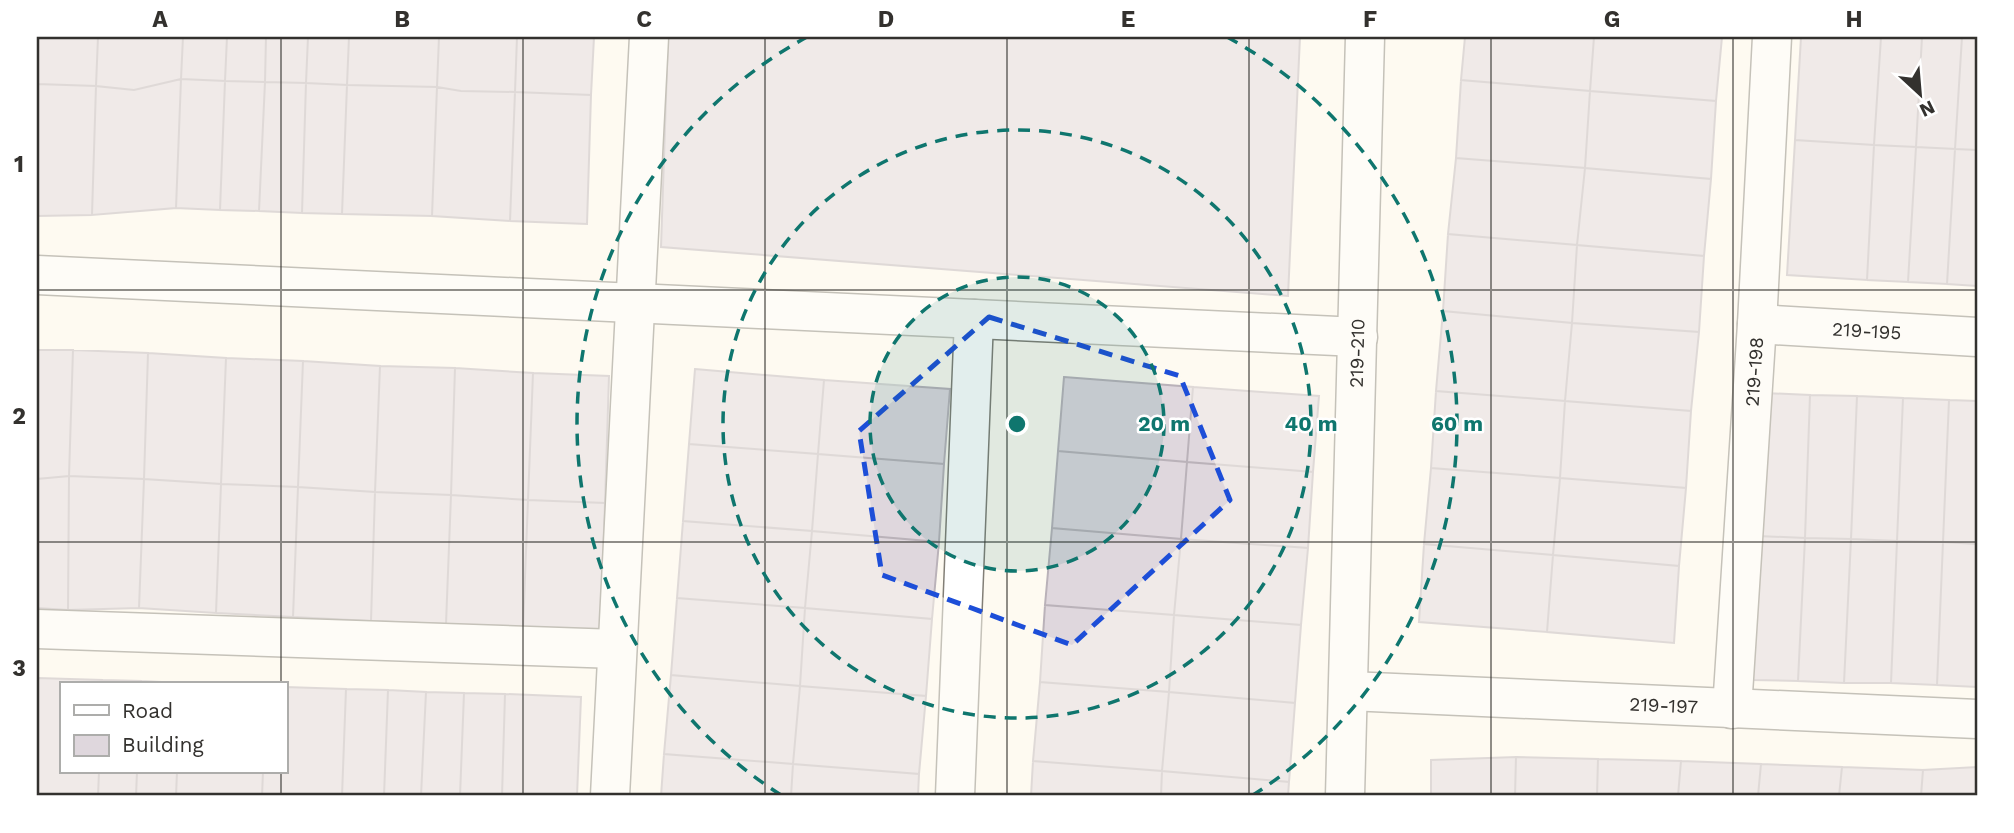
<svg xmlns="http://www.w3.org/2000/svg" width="2014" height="833" font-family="'Work Sans',sans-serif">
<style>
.building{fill:#dfd7dd;stroke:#bab2b9;stroke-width:2}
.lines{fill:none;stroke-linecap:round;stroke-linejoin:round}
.street-casing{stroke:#827e76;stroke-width:41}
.street{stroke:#fff;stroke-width:38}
.marked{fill:none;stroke:#1d4ed8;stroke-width:5;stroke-dasharray:14 9;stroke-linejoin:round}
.grid{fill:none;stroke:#33312e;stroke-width:2;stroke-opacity:0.55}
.ring{fill:none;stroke:#0f766e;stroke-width:3.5;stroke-dasharray:12 9}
.labels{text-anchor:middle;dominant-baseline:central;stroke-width:5;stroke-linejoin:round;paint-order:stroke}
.street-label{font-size:19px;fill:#33312e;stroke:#fff}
.centre{fill:#0f766e;stroke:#fff;stroke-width:3.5}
.ring-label{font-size:21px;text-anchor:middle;font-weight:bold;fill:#0f766e;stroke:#fff;stroke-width:5;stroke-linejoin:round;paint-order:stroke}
.neatline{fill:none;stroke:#33312e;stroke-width:2.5}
.grid-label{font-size:23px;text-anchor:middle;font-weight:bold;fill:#33312e}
</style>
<rect width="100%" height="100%" fill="#fefaf1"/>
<path class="building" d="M 37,37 L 98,37 L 96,86 L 37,84 Z
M 98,37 L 183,37 L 181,79 L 134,90 L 96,86 Z
M 183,37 L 227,37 L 225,81 L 181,79 Z
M 227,37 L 266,37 L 265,82 L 225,81 Z
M 266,37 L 308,37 L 306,83 L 265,82 Z
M 308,37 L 349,37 L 347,85 L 306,83 Z
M 349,37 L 439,37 L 437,87 L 347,85 Z
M 439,37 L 517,37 L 515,92 L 461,91 L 437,87 Z
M 517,37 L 594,37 L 591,95 L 515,92 Z
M 668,37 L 1300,37 L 1288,296 L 661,247 Z
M 1465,37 L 1594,37 L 1590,91 L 1461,80 Z
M 1594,37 L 1722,37 L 1716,101 L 1590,91 Z
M 1801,37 L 1881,37 L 1874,145 L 1795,140 Z
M 1881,37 L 1922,37 L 1916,147 L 1874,145 Z
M 1922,37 L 1962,37 L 1955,149 L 1916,147 Z
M 1962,37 L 1977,37 L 1977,150 L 1955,149 Z
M 181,79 L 225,81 L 220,210 L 176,208 Z
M 181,79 L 176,208 L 92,215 L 96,86 L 134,90 Z
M 1461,80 L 1590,91 L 1585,168 L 1456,158 Z
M 225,81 L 265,82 L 259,211 L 220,210 Z
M 265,82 L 306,83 L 302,213 L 259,211 Z
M 306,83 L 347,85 L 342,214 L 302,213 Z
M 37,84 L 96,86 L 92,215 L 37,216 Z
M 347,85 L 437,87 L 432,216 L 342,214 Z
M 437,87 L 461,91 L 515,92 L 510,221 L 432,216 Z
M 1590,91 L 1716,101 L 1711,179 L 1585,168 Z
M 515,92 L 591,95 L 587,224 L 510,221 Z
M 1795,140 L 1874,145 L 1867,280 L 1787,275 Z
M 1874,145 L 1916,147 L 1908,282 L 1867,280 Z
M 1916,147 L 1955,149 L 1947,284 L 1908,282 Z
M 1955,149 L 1977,150 L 1977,286 L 1947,284 Z
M 1456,158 L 1585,168 L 1577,245 L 1448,234 Z
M 1585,168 L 1711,179 L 1704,256 L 1577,245 Z
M 1448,234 L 1577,245 L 1572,323 L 1443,311 Z
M 1577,245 L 1704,256 L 1699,332 L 1572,323 Z
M 1443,311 L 1572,323 L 1565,401 L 1436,391 Z
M 1572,323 L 1699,332 L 1691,411 L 1565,401 Z
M 37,350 L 73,350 L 69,476 L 37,479 Z
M 73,350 L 148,353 L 144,479 L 69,476 Z
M 148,353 L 226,358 L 221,484 L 144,479 Z
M 226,358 L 303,361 L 298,487 L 221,484 Z
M 303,361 L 380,366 L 375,492 L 298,487 Z
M 380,366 L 455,368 L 451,495 L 375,492 Z
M 455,368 L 533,373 L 528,500 L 451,495 Z
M 695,369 L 824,380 L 818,454 L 689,444 Z
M 533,373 L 609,376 L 605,503 L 528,500 Z
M 1064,377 L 1193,387 L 1187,462 L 1058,451 Z
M 824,380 L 950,389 L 944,464 L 818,454 Z
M 1193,387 L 1319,396 L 1313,472 L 1187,462 Z
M 1436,391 L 1565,401 L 1560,478 L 1431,468 Z
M 1764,393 L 1810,395 L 1805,538 L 1758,536 Z
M 1810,395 L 1857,396 L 1851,539 L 1805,538 Z
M 1857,396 L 1903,398 L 1897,541 L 1851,539 Z
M 1903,398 L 1949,400 L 1943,542 L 1897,541 Z
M 1949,400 L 1977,401 L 1977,544 L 1943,542 Z
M 1565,401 L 1691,411 L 1686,488 L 1560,478 Z
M 689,444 L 818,454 L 812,531 L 683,521 Z
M 1058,451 L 1187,462 L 1181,539 L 1052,528 Z
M 818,454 L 944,464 L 939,542 L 812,531 Z
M 1187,462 L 1313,472 L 1308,548 L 1181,539 Z
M 1431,468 L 1560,478 L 1553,555 L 1424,544 Z
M 69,476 L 68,610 L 37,608 L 37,479 Z
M 69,476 L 144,479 L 139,608 L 68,610 Z
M 1560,478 L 1686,488 L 1679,566 L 1553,555 Z
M 144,479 L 221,484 L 216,613 L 139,608 Z
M 221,484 L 298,487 L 293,617 L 216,613 Z
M 298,487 L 375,492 L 371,621 L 293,617 Z
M 375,492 L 451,495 L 446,624 L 371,621 Z
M 451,495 L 528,500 L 523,629 L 446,624 Z
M 528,500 L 605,503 L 600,632 L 523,629 Z
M 683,521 L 812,531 L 805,608 L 677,598 Z
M 1052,528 L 1181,539 L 1174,615 L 1045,605 Z
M 812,531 L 939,542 L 932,619 L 805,608 Z
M 1758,536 L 1805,538 L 1798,681 L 1752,680 Z
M 1805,538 L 1851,539 L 1844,683 L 1798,681 Z
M 1181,539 L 1308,548 L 1301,625 L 1174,615 Z
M 1851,539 L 1897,541 L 1891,683 L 1844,683 Z
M 1897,541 L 1943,542 L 1937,685 L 1891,683 Z
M 1943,542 L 1977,544 L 1977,687 L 1937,685 Z
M 1424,544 L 1553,555 L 1547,632 L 1419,622 Z
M 1553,555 L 1679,566 L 1674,643 L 1547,632 Z
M 677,598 L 805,608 L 800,686 L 671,675 Z
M 1045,605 L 1174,615 L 1169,692 L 1040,682 Z
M 805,608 L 932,619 L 926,696 L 800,686 Z
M 1174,615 L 1301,625 L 1295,703 L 1169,692 Z
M 671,675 L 800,686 L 793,764 L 664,754 Z
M 37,678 L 102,680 L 102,684 L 61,684 L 61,772 L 99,772 L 98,796 L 37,796 Z
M 102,680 L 141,681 L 141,684 L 102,684 Z
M 141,681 L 181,683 L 181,684 L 141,684 Z
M 1040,682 L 1169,692 L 1162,771 L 1033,761 Z
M 800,686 L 926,696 L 919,774 L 793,764 Z
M 285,687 L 346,689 L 342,796 L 262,796 L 263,772 L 285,772 Z
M 346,689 L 388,690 L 384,796 L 342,796 Z
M 388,690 L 426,692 L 421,796 L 384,796 Z
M 426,692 L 464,693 L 460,796 L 421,796 Z
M 1169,692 L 1295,703 L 1289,782 L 1162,771 Z
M 464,693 L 505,694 L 502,796 L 460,796 Z
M 505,694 L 581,697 L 577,796 L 502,796 Z
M 664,754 L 793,764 L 791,796 L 661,796 Z
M 1516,757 L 1598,759 L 1597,796 L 1515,796 Z
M 1516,757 L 1515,796 L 1431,796 L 1431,760 Z
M 1598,759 L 1681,761 L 1678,796 L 1597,796 Z
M 1033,761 L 1162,771 L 1161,796 L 1031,796 Z
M 1681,761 L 1761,764 L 1758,796 L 1678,796 Z
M 793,764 L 919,774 L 918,796 L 791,796 Z
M 1761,764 L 1842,767 L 1839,796 L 1758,796 Z
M 1842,767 L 1923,770 L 1921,796 L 1839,796 Z
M 1977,767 L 1977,796 L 1921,796 L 1923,770 Z
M 1162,771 L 1289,782 L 1288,796 L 1161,796 Z
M 99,772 L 137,772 L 136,796 L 98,796 Z
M 137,772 L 177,772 L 176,796 L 136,796 Z
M 177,772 L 263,772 L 262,796 L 176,796 Z"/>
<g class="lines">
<g class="street-casing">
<g id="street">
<path d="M 37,275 L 1358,337"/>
<path id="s1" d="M 1757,324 L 1977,337"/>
<path d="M 37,629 L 617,649"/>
<path id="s2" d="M 1349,691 L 1977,719"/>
<path id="s3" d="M 1732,709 L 1757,324 L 1772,37"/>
<path d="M 610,796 L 649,37"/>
<path d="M 955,796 L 974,319"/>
<path id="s4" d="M 1345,796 L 1365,37"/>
</g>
</g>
<use href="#street" class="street"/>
</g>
<path d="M0 0H2014V833H0ZM 989,317 L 1180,376 L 1230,500 L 1072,645 L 882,575 L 859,431 Z" fill="#fefaf1" fill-opacity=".55" fill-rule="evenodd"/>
<path class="marked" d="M 989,317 L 1180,376 L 1230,500 L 1072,645 L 882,575 L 859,431 Z"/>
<path class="grid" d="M 281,37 L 281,684M 523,37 L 523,796M 765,37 L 765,796M 1007,37 L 1007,796M 1249,37 L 1249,796M 1491,37 L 1491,796M 1733,37 L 1733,796M 37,290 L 1977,290M 37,542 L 1977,542M 281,772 L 281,796"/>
<circle cx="1017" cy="424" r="147" fill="#0f766e" fill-opacity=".12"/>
<g class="ring">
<circle cx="1017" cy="424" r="147"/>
<circle cx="1017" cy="424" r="294"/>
<path d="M781 795A440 440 0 0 1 807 37M1227 37A440 440 0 0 1 1253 795"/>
</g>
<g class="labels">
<g class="street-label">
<text stroke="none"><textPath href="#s1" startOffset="110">219-195</textPath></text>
<text stroke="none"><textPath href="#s4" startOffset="443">219-210</textPath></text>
<text stroke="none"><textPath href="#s3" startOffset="338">219-198</textPath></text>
<text stroke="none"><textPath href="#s2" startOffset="315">219-197</textPath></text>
</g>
</g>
<circle cx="1017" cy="424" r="10" class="centre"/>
<g class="ring-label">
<text x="1164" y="431">20 m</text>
<text x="1311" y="431">40 m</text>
<text x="1457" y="431">60 m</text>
</g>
<rect width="2014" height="833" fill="none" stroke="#ffffff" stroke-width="77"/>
<rect x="60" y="682" width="228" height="91" fill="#ffffff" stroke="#adadab" stroke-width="2"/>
<rect x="74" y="705" width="35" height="10" fill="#ffffff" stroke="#adadab" stroke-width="2"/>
<text x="122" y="718" font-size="21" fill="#33312e">Road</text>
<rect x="74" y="735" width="35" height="21" fill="#dfd7dd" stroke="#adadab" stroke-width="2"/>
<text x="122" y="752" font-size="21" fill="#33312e">Building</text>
<g transform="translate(1920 94) rotate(154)" stroke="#ffffff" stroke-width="5" paint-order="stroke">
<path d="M0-5L12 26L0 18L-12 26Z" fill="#33312e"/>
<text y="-10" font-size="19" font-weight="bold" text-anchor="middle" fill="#33312e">N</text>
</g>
<rect x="38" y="38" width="1938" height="756" class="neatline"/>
<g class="grid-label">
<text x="160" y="27">A</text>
<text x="402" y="27">B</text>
<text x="644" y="27">C</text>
<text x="886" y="27">D</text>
<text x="1128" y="27">E</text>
<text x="1370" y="27">F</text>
<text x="1612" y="27">G</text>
<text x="1854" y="27">H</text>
<text x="19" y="172">1</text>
<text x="19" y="424">2</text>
<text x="19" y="676">3</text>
</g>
</svg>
